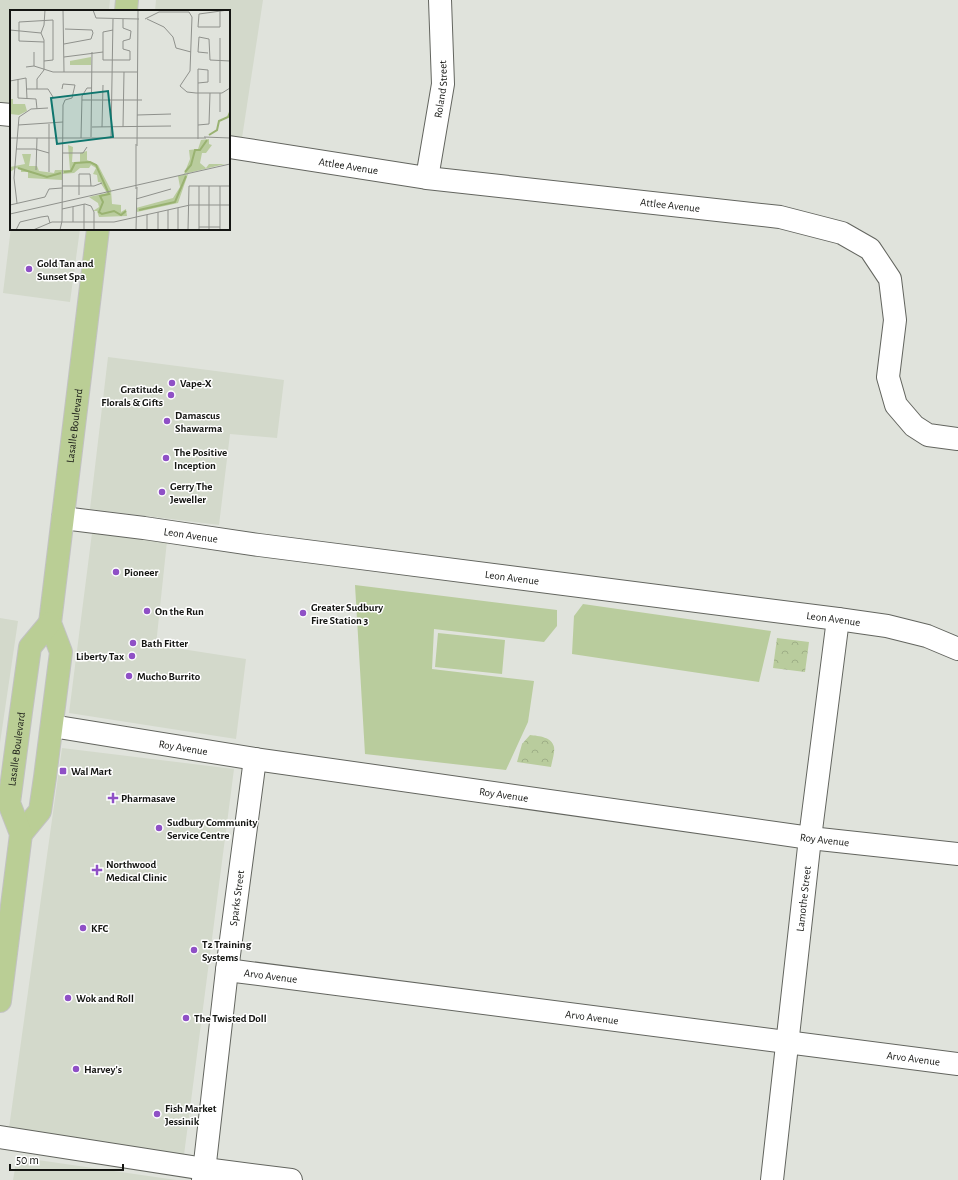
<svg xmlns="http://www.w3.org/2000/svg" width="958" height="1180" font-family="'Alegreya Sans',sans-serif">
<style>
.built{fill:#d3d9cb}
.grass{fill:#b9cc9d}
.park{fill:url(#park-crowns)}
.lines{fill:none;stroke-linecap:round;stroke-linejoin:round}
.minor-casing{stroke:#63655f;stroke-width:24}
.major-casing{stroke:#c2c2c2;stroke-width:24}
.minor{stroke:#fff;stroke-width:22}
.major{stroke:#bace95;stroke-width:22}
.poi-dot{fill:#8f50c6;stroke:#fff;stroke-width:1.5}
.labels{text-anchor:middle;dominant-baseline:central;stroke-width:3;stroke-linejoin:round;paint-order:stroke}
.street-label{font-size:11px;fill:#151613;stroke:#fff}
.poi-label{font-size:11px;font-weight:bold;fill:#151613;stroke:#fff;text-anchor:start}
.inset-river{fill:none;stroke:#99b271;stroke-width:2}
.inset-road{fill:none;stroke:#8f918c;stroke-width:1}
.view{fill:#0f766e;fill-opacity:0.15;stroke:#0f766e;stroke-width:2}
.inset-edge{fill:none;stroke:#151613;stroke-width:2}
</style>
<defs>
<pattern id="park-crowns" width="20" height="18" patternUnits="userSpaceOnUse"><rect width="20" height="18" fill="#b9cc9d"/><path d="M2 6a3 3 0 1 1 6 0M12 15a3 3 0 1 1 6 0" fill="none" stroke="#9eae86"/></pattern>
</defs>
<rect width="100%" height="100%" fill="#e0e3dc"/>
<path class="built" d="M 0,0 L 110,0 L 109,11 L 11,11 L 11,106 L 0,105 Z
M 156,0 L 263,0 L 242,138 L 229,136 L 229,11 L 155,11 Z
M 11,227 L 11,229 L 80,229 L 70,302 L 3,293 Z
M 108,357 L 284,380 L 277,438 L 230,434 L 219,525 L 90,509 Z
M 92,533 L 167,541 L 156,645 L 246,659 L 236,739 L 69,713 Z
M 0,618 L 18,621 L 0,743 Z
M 62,748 L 234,769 L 184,1155 L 9,1128 Z
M 17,1157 L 176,1180 L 13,1180 Z"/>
<path class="grass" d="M 355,585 L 557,610 L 557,626 L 544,642 L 434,629 L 432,669 L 534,681 L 528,722 L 506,770 L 365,754 Z
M 583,604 L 771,631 L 759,682 L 572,654 L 574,616 Z
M 438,633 L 505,640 L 502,674 L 435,667 Z"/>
<path class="park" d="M 777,638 L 809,642 L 805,672 L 773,668 Z
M 530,735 C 539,736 552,737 554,747 C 555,753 552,761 551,767 L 517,762 L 522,744 Z"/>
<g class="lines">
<g class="minor-casing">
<g id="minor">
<path d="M 0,114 L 11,115"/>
<path id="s1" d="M 229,147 L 427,178 L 780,217 L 842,233 L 870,249 L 890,279 L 895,320 L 888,377 L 896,405 L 914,426 L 928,435 L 958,439"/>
<path id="s2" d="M 427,178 L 443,84 L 440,0"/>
<path id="s3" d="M 63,518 L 144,528 L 259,545 L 838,619 L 887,626 L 927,636 L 958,649"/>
<path id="s4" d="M 52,726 L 255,759 L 810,838 L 958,854"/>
<path id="s5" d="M 227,970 L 958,1064"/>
<path d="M 0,1137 L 205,1169 L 291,1180"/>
<path id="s6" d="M 203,1180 L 227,970 L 255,759"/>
<path id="s7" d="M 772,1180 L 810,838 L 838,619"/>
</g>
</g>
<g class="major-casing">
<g id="major">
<path d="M 126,11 L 127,0"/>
<path id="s8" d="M 21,834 L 40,811 L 45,777 L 61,652 L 50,623 L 98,229"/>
<path id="s9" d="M 0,1001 L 21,834 L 9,803 L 21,712 L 30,647 L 50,623"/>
</g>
</g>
<use href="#minor" class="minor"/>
<use href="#major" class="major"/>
</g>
<g class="poi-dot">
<circle cx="29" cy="269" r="4"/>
<circle cx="172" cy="383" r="4"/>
<circle cx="171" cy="395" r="4"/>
<circle cx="167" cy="421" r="4"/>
<circle cx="166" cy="458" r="4"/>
<circle cx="162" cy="492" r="4"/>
<circle cx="116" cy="572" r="4"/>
<circle cx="147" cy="611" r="4"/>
<circle cx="303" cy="613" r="4"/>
<circle cx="133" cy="643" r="4"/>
<circle cx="132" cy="656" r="4"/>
<circle cx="129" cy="676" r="4"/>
<rect x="59" y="767" width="8" height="8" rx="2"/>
<path d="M111 792h4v4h4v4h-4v4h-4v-4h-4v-4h4z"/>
<circle cx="159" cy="828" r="4"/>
<path d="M95 864h4v4h4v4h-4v4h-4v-4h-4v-4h4z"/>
<circle cx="83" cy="928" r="4"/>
<circle cx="194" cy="950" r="4"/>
<circle cx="68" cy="998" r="4"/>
<circle cx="186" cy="1018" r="4"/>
<circle cx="76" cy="1069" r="4"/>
<circle cx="157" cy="1114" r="4"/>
</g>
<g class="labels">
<g class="street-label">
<text stroke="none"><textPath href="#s2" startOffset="90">Roland Street</textPath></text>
<text stroke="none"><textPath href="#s1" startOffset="121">Attlee Avenue</textPath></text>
<text stroke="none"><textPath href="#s1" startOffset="445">Attlee Avenue</textPath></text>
<text stroke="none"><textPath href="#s8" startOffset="420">Lasalle Boulevard</textPath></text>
<text stroke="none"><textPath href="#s3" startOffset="129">Leon Avenue</textPath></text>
<text stroke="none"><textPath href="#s3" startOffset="453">Leon Avenue</textPath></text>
<text stroke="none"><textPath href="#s3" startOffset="777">Leon Avenue</textPath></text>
<text stroke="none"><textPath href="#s4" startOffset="133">Roy Avenue</textPath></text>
<text stroke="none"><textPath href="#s9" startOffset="256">Lasalle Boulevard</textPath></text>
<text stroke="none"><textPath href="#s4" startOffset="457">Roy Avenue</textPath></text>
<text stroke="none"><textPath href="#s4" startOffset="781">Roy Avenue</textPath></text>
<text stroke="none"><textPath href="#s6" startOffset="284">Sparks Street</textPath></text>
<text stroke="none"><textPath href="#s7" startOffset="283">Lamothe Street</textPath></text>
<text stroke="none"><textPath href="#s5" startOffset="44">Arvo Avenue</textPath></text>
<text stroke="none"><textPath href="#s5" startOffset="368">Arvo Avenue</textPath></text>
<text stroke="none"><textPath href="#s5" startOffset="692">Arvo Avenue</textPath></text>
</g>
<g class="poi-label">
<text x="37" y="263">Gold Tan and<tspan x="37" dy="13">Sunset Spa</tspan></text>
<text x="180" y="383">Vape-X</text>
<text x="163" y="389" text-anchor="end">Gratitude<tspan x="163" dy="13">Florals &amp; Gifts</tspan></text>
<text x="175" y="415">Damascus<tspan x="175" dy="13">Shawarma</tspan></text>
<text x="174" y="452">The Positive<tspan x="174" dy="13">Inception</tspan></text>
<text x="170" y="486">Gerry The<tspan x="170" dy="13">Jeweller</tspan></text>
<text x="124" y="572">Pioneer</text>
<text x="311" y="607">Greater Sudbury<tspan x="311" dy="13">Fire Station 3</tspan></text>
<text x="155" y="611">On the Run</text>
<text x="141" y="643">Bath Fitter</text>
<text x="124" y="656" text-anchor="end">Liberty Tax</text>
<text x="137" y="676">Mucho Burrito</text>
<text x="71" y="771">Wal Mart</text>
<text x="121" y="798">Pharmasave</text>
<text x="167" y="822">Sudbury Community<tspan x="167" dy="13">Service Centre</tspan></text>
<text x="106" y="864">Northwood<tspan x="106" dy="13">Medical Clinic</tspan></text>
<text x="91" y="928">KFC</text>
<text x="202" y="944">T2 Training<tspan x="202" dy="13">Systems</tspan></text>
<text x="76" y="998">Wok and Roll</text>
<text x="194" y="1018">The Twisted Doll</text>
<text x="84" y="1069">Harvey's</text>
<text x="165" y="1108">Fish Market<tspan x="165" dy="13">Jessinik</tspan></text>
</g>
</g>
<g transform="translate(10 10)">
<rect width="220" height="220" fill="#e0e3dc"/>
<path d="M 199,129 L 199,134 L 202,135 L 196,143 L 192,143 L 190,153 L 196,158 L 199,154 L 215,154 L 174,164 L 180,149 L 179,140 L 188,139 L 191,130 ZM 58,135 L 63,137 L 62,152 L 70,152 L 70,143 L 77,141 L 77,150 L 88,155 L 101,180 L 102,194 L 111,195 L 111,202 L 116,199 L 117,206 L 89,207 L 87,201 L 83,201 L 89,197 L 88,193 L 79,187 L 97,183 L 90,172 L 88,172 L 87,165 L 83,164 L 86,158 L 81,155 L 79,158 L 70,158 L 64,163 L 52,164 L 52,170 L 18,168 L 18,162 L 11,162 L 11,159 L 6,158 L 0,162 L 0,157 L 15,154 L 12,144 L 21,144 L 19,156 L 27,156 L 29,161 L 44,163 L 45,160 L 60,160 ZM 178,164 L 168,193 L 127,202 L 126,198 L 163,188 L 170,177 L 168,166 Z" fill="#b9cc9d"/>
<path d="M 81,47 L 81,55 L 60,55 L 60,51 ZM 0,89 L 3,89 L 3,94 L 15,94 L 17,101 L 9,105 L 0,104 Z" fill="#b9cc9d"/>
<path class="inset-river" d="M 199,125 L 207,120 L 209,111 L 218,107 L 220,102M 8,158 L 37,167 L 51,163M 54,162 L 61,161 L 65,153 L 80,152 L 86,155 L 99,184 L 90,186 L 93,192 L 89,202 L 92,204 L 104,201 L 111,205 L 116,201M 175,162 L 181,155 L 185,140 L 190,140 L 197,130M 129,200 L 165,192 L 176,166"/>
<path class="inset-road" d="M 53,0 L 54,62M 83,0 L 86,8 L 129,9M 210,1 L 210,17 L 188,17 L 189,4 L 218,0M 135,9 L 149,2 L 179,2 L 182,7 L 180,61 L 170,76 L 177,82 L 186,83 L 212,83 L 220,78M 137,9 L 154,17 L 163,27 L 166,38 L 181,42M 0,20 L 31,23 L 34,30 L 34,60M 103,20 L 93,22 L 93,50 L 120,50 L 120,41 L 113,39 L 113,31 L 120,29 L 121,21 L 113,18 L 113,9M 31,23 L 34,15 L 35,0M 54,34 L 81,29 L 83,23 L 82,20 L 55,19M 24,42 L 24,56M 198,43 L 188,42 L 189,27 L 199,29 L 200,50 L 220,51M 54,47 L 93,42M 34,51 L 43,50 L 43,10 L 9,12 L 9,31 L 34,32M 16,57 L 24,56 L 43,62 L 127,62M 8,69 L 8,88 L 26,89 L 27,99M 0,71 L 16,68 L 17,89M 210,73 L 210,28M 17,79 L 38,79 L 43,87M 27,79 L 27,69 L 34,60M 72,90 L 132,90M 210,102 L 210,83M 127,105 L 161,104M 8,115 L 53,112M 188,115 L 199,114 L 200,83M 82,117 L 161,116M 92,117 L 93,75M 113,117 L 114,62M 81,127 L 82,42M 194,127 L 220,128M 0,128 L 47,128M 46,128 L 196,128M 71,128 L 72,86 L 77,78 L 82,78M 101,128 L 103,9M 188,129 L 188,59 L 198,60 L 198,72 L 188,73M 126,134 L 126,179M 127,136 L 128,0M 6,139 L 25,139 L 39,143M 52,143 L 73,143 L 77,137M 26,160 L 27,128M 39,162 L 39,114M 52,176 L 84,176 L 92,173M 199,176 L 199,220M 69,185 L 69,164 L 80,164 L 81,176M 126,189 L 161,179M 7,193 L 4,168 L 9,107 L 21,99 L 38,98M 0,195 L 35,187 L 39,179 L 52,178M 63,197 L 63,212M 168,198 L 168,220M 52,199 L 75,194 L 81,196 L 84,202 L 84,220M 158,200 L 158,220M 148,202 L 148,220M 0,204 L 220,154M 137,205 L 137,220M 189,217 L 210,217M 6,220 L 10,212 L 31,207 L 38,206 L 40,213M 23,220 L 42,212 L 104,212 L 180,195 L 220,195M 50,220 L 52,211 L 53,95 L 55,90 L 62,88 L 65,75 L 53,74 L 52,79M 74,220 L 74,194M 126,220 L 127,177M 178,220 L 179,176 L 220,176M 189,220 L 189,176M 210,220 L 210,176"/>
<path class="view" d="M 98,81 L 103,127 L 47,134 L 41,88 Z"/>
<rect width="220" height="220" class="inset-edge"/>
</g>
<path d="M10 1164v6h113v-6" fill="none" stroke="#151613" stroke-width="2"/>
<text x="16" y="1164" font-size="12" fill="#151613" stroke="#ffffff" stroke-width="3" paint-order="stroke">50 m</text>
</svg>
